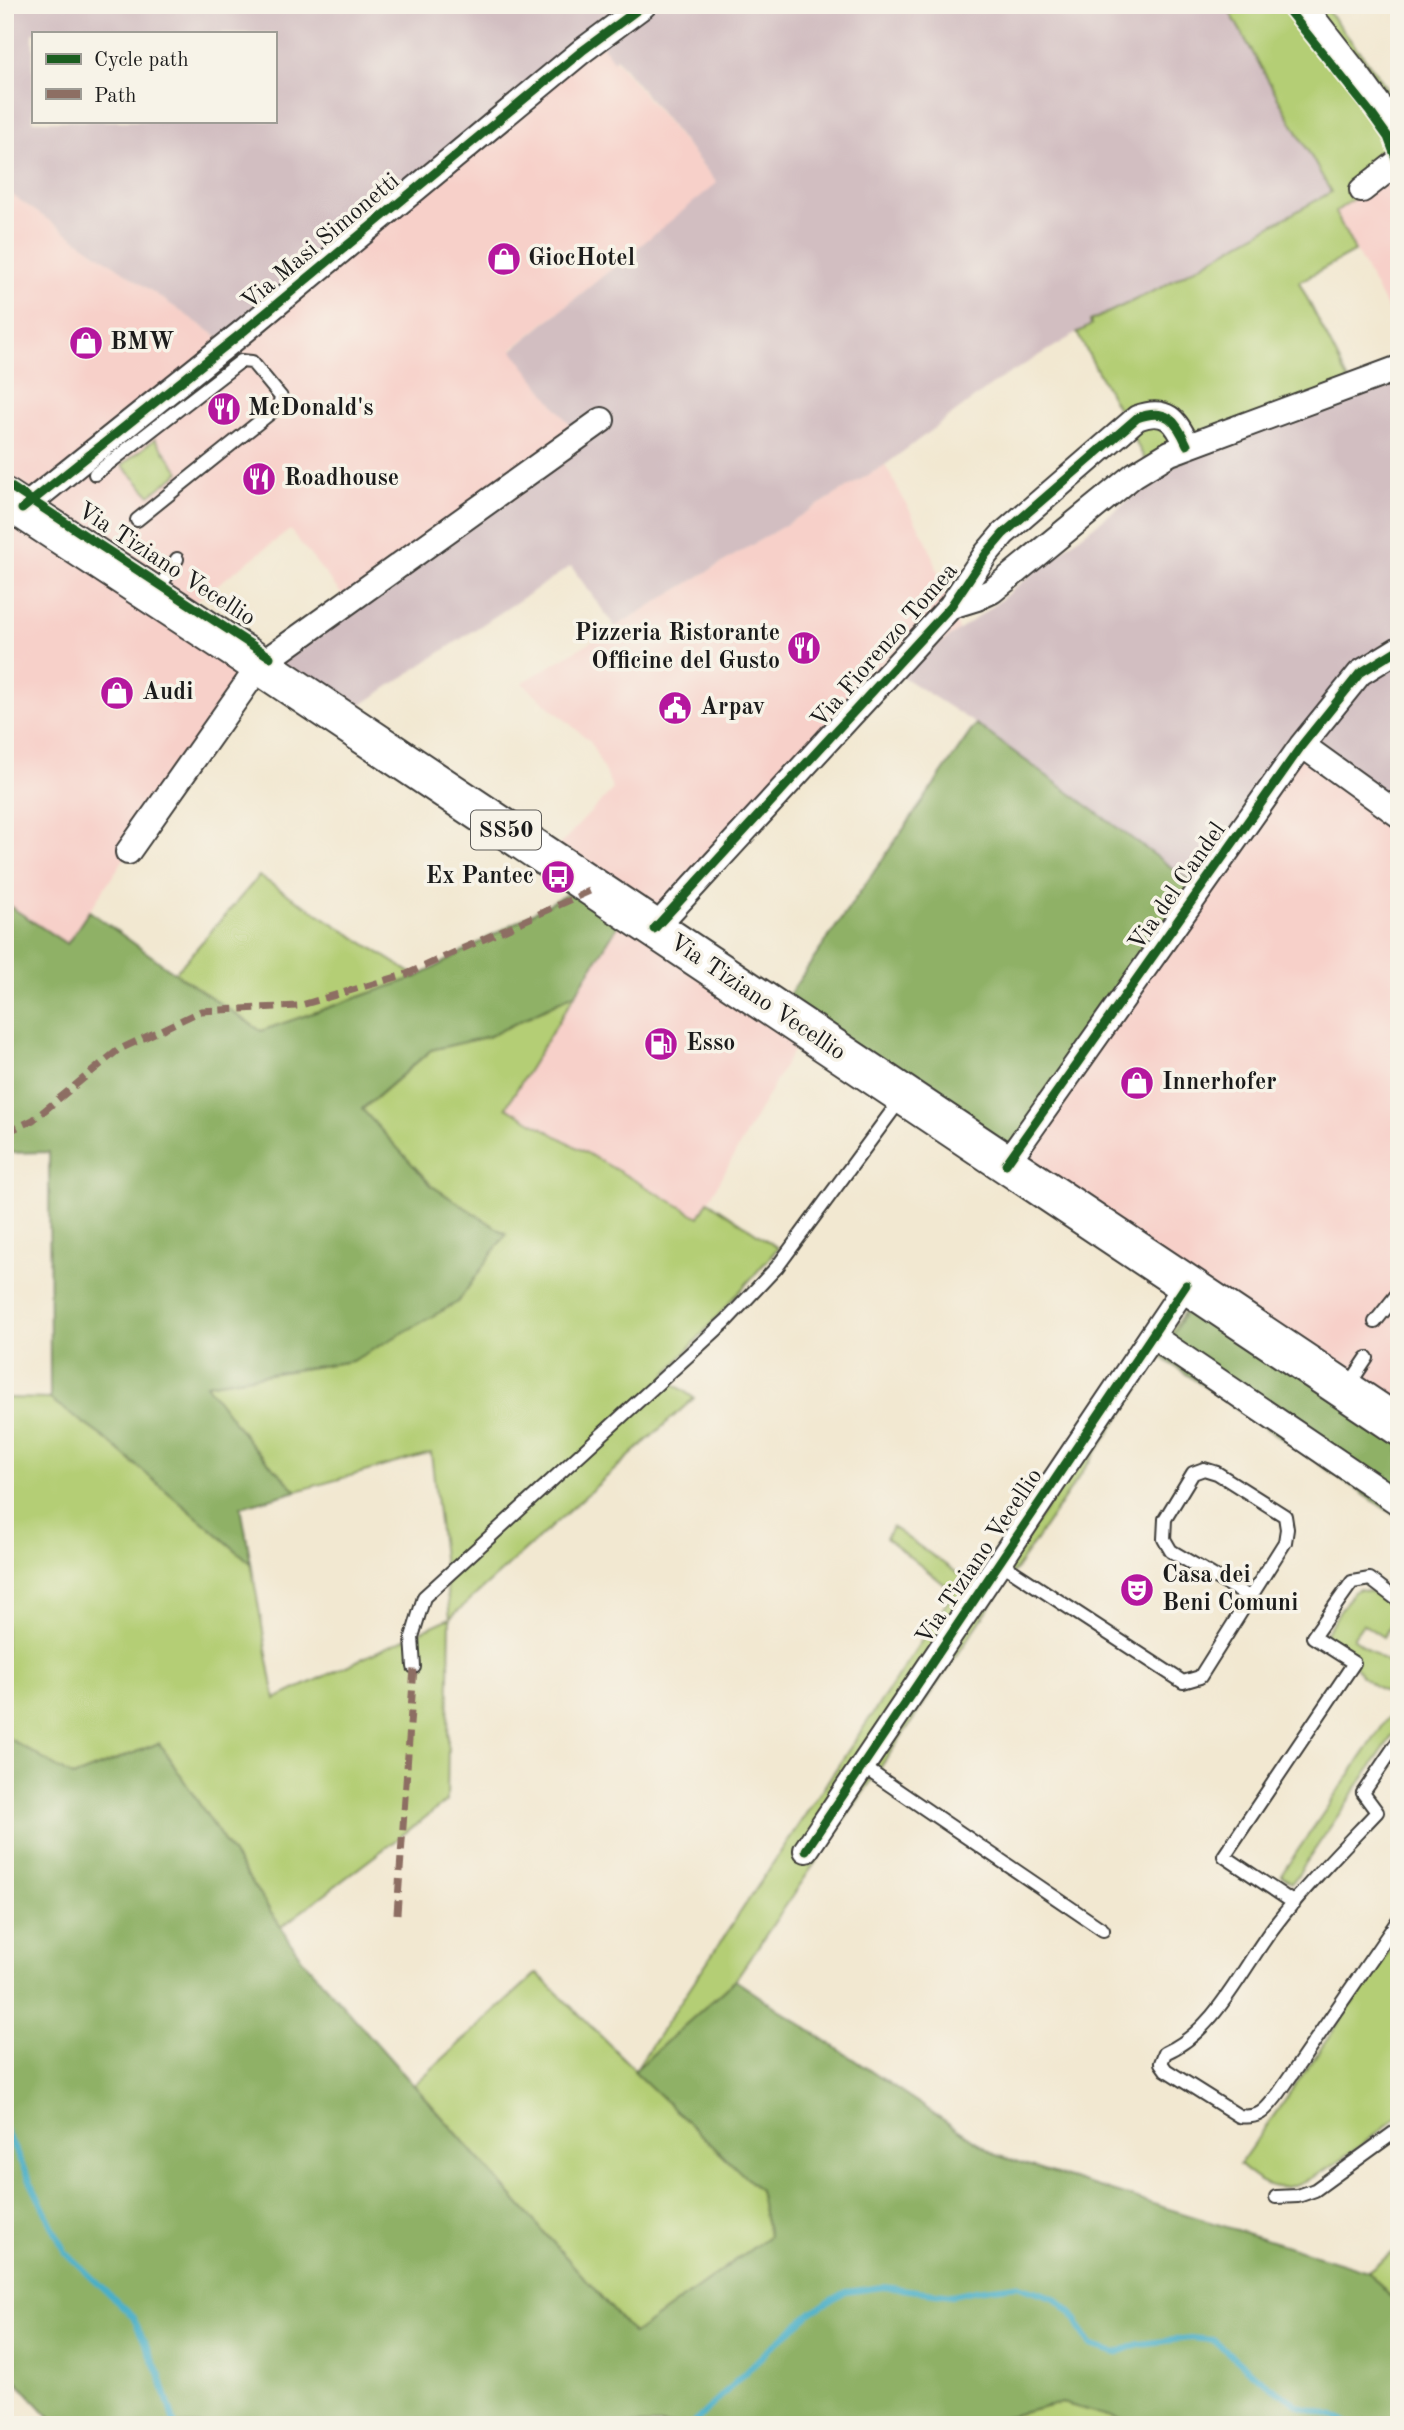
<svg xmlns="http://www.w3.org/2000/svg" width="1404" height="2430" font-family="'Old Standard TT',serif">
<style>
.built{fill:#f7d0c9}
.industrial{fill:#d2bec1;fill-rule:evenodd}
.green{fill:#b4ce74;stroke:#687548;stroke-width:2}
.forest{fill:#8fb166;stroke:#566641;stroke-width:2}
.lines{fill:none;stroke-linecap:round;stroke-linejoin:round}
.stream{stroke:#48afc7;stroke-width:6}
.service-casing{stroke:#3c3b37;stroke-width:16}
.minor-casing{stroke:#3c3b37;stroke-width:28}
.primary-casing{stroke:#3c3b37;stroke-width:42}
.service{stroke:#fff;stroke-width:12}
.minor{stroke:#fff;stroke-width:24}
.primary{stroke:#fff;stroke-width:38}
.quiet{stroke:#8d6e63;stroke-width:7;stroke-dasharray:14 7;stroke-linecap:butt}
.cycleway-casing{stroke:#f7f3e8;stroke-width:13}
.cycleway{stroke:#1b5e20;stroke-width:9}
.labels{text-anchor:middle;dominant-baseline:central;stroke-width:7;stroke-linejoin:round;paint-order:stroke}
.shield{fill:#f7f3e8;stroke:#5e5c59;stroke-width:2}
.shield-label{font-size:23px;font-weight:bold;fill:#1c1c1c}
.street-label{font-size:24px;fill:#1c1c1c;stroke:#f7f3e8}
.poi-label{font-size:24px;font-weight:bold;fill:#1c1c1c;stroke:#f7f3e8;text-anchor:start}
</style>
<rect width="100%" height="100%" fill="#f7f3e8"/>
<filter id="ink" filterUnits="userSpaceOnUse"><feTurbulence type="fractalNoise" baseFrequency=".0143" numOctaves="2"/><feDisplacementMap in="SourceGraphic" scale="14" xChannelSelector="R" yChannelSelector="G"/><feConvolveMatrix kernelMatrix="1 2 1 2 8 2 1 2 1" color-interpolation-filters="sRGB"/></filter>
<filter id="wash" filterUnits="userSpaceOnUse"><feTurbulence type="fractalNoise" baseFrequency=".00686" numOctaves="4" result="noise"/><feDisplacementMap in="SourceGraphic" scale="28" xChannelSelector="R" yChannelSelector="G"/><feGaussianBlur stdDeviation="1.57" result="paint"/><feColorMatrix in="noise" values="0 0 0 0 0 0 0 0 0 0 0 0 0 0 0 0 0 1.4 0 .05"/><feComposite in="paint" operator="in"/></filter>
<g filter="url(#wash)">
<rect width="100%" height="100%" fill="#f2e8d1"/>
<path class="built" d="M 600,41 L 718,184 L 512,349 L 573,429 L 522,495 L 346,600 L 290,530 L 173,618 L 250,671 L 67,944 L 5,903 L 5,190 L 234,348 Z
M 1399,166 L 1399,331 L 1335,212 Z
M 885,465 L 927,542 L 959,630 L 898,674 L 647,935 L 801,1036 L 699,1218 L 505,1107 L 621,919 L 540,865 L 613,789 L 590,741 L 522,683 Z
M 1290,742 L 1399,821 L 1399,1412 L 998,1171 Z"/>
<path class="industrial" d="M 5,5 L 1226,5 L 1331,192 L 1158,289 L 1090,321 L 1092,324 L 997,381 L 885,465 L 615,627 L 571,566 L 331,725 L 250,671 L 346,600 L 522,494 L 573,429 L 512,350 L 717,183 L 616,58 L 613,61 L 600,42 L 234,348 L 5,190 ZM 33,33 L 275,33 L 275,121 L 33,121 Z
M 1399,377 L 1399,821 L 1290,742 L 1194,884 L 976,724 L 898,674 L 993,606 L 1045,563 L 1177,463 Z"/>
<path class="green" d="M 1226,5 L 1323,5 L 1380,78 L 1399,110 L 1399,166 L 1335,212 L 1355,251 L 1299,282 L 1355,393 L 1177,463 L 1156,480 L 1077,333 L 1091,325 L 1090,321 L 1158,289 L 1331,192 Z
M 155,439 L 180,472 L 150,495 L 122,465 Z
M 259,876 L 417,977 L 261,1031 L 175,973 Z
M 576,993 L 506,1107 L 699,1217 L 708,1201 L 778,1248 L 664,1377 L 694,1398 L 450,1618 L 447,1801 L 281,1927 L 159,1743 L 73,1777 L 5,1736 L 5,1398 L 50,1399 L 103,1437 L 251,1563 L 275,1699 L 450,1618 L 431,1453 L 297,1491 L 254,1448 L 205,1384 L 352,1361 L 506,1234 L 432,1186 L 362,1110 L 431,1050 L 490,1036 Z
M 1190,1303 L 1161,1357 L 735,1980 L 635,2071 L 759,2190 L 770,2236 L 634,2334 L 414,2085 L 537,1973 L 635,2070 L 954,1592 L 886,1538 L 892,1527 L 987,1594 Z
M 1359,1589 L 1370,1591 L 1399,1611 L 1383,1637 L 1363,1624 L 1353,1638 L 1399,1670 L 1399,1726 L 1292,1883 L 1281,1875 L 1399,1702 L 1362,1677 L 1357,1668 L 1323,1637 L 1352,1593 Z
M 1399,1937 L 1399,2116 C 1374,2134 1307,2193 1277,2187 C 1261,2184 1251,2175 1239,2165 Z
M 1399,2248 L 1399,2307 L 1368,2271 Z
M 1062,2403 L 1141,2425 L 972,2425 Z"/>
<path class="forest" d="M 976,724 L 1194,884 L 998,1171 L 773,1018 Z
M 576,889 L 622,919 L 576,993 L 490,1036 L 431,1050 L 362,1109 L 432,1186 L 506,1234 L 458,1302 L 352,1361 L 206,1384 L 254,1448 L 297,1491 L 241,1507 L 251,1563 L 103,1437 L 50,1399 L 49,1152 L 5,1153 L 5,903 L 67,944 L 89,911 L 175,973 L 261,1031 L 417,977 Z
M 1190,1303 L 1399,1412 L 1399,1518 L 1161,1357 Z
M 5,1736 L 73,1777 L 159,1743 L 302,1959 L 634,2334 L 769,2236 L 759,2190 L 634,2071 L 735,1980 L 996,2155 L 1368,2271 L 1399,2307 L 1399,2425 L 1141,2425 L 1062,2403 L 972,2425 L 57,2425 L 5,2369 Z"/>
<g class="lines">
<path class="stream" d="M 5,2130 L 65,2252 L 133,2317 L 159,2373 L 175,2425
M 692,2425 L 767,2351 L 813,2311 L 846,2292 L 883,2287 L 952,2295 L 976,2290 L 1017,2285 L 1055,2298 L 1072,2313 L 1090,2345 L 1116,2353 L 1139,2344 L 1190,2338 L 1213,2340 L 1251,2372 L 1299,2406 L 1335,2416 L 1350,2425"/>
</g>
</g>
<g filter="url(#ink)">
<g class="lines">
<g class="service-casing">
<path id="service" d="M 95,474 L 241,361 L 252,362 L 281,397 L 279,406 L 137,520
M 157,592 L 177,559
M 1375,1322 L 1399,1292
M 1347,1388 L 1367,1358
M 999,1562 L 1183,1682 L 1200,1677 L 1285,1542 L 1287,1529 L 1285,1516 L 1217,1473 L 1204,1469 L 1193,1473 L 1165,1519 L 1164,1539 L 1171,1551 L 1251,1598
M 414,1667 L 412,1637 L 424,1597 L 726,1321 L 777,1267 L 901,1099
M 1399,1740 L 1363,1793 L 1377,1812 C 1343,1848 1307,1884 1276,1924 C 1243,1966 1216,2031 1165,2053 L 1161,2063 L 1166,2070 L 1239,2116 C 1261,2119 1266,2109 1279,2093 L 1399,1919
M 862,1766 L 1103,1930
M 1294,1903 L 1224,1856 L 1354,1663 L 1313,1637 L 1352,1582 L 1370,1579 L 1399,1601
M 1276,2197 L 1298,2196 L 1315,2190 L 1399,2129"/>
</g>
<g class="minor-casing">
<path id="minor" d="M 1303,5 L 1356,73 L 1399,132
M 1362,190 L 1399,161
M 22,509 L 244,331 L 582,51 L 644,5
M 951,606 L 977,598 L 992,591 L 1134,475 L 1170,453 L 1399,368
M 1302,745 L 1399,815
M 128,852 L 260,665 L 602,420
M 654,929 L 951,606 L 986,554 L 1003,534 L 1137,418 C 1166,407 1176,420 1187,445
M 1006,1164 L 1302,745 L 1360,673 L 1399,649
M 1152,1336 L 1399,1503
M 806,1850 L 1186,1285"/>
</g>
<g class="primary-casing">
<path id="primary" d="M 5,498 L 260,665 L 1399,1426"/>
</g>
<use href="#service" class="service"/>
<use href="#minor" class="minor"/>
<use href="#primary" class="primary"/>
<path class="quiet" d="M 5,1133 L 33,1120 L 118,1050 L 201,1011 L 298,1006 L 407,974 L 594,889
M 397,1914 L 414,1667"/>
<g class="cycleway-casing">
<path id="cycleway" d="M 1284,5 L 1370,112 L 1388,137 L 1399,166
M 5,483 L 270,657
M 22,509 L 244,331 L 582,51 L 644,5
M 654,929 L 951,606 L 986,554 L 1003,534 L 1137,418 C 1166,407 1176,420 1187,445
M 1006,1164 L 1302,745 L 1360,673 L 1399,649
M 806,1850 L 1186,1285"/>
</g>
<use href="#cycleway" class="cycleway"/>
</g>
</g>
<defs>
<g id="shop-disc" transform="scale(1.75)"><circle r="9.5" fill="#b5179e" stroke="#f7f3e8"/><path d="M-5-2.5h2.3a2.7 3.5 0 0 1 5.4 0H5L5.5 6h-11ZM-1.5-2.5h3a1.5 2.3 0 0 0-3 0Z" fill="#fff"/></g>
<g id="restaurant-disc" transform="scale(1.75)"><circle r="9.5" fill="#b5179e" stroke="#f7f3e8"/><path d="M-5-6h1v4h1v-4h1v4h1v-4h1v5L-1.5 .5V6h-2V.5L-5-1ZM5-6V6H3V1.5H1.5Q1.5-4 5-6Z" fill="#fff"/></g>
<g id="civic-disc" transform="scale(1.75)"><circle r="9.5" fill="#b5179e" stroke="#f7f3e8"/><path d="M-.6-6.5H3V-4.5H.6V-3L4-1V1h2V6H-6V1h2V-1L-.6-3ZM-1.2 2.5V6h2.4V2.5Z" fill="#fff"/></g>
<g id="bus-disc" transform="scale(1.75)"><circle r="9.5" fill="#b5179e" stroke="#f7f3e8"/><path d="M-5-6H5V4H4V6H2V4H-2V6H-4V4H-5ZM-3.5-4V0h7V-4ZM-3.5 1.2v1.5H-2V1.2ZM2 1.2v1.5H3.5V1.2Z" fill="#fff"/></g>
<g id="fuel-disc" transform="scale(1.75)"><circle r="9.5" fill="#b5179e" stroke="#f7f3e8"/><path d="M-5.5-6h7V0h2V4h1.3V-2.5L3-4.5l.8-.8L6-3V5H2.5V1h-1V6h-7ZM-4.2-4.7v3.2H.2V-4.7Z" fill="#fff"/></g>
<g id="theatre-disc" transform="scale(1.75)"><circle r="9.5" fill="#b5179e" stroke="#f7f3e8"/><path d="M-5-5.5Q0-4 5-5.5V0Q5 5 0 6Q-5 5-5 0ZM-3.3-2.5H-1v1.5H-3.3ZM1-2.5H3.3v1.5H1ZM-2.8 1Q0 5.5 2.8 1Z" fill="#fff"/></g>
</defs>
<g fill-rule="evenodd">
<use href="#shop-disc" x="504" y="259"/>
<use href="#shop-disc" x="86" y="343"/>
<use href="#restaurant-disc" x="224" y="409"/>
<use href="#restaurant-disc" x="259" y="479"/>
<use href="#restaurant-disc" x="804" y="648"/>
<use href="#shop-disc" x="117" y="693"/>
<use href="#civic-disc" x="675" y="708"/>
<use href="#bus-disc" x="558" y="877"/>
<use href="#fuel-disc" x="661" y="1044"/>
<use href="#shop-disc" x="1137" y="1083"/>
<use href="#theatre-disc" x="1137" y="1590"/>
</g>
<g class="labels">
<rect class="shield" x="471" y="810.5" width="70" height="39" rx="5"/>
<g class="shield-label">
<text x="506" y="830">SS50</text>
</g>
<g class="street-label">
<text transform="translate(321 242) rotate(-40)">Via Masi Simonetti</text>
<text transform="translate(166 565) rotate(33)">Via Tiziano Vecellio</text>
<text transform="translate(885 646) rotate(-49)">Via Fiorenzo Tomea</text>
<text transform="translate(1178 887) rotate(-55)">Via del Candel</text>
<text transform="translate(757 998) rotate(34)">Via Tiziano Vecellio</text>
<text transform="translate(980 1557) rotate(-56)">Via Tiziano Vecellio</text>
</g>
<g class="poi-label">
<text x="528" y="259">GiocHotel</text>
<text x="110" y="343">BMW</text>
<text x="248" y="409">McDonald's</text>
<text x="284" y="479">Roadhouse</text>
<text x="780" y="634" text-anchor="end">Pizzeria Ristorante<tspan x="780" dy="28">Officine del Gusto</tspan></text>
<text x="142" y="693">Audi</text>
<text x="700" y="708">Arpav</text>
<text x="534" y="877" text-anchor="end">Ex Pantec</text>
<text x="686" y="1044">Esso</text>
<text x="1162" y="1083">Innerhofer</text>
<text x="1162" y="1576">Casa dei<tspan x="1162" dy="28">Beni Comuni</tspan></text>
</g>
</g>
<rect width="1404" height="2430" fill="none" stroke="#f7f3e8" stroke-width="28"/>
<rect x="32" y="32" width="245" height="91" fill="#f7f3e8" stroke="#9f9d96" stroke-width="2"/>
<rect x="46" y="54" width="35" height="10" fill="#1b5e20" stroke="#9f9d96" stroke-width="2"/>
<text x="94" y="66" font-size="21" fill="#1c1c1c">Cycle path</text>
<rect x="46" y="89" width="35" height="10" fill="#8d6e63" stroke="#9f9d96" stroke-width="2"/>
<text x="94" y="102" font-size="21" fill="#1c1c1c">Path</text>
</svg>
